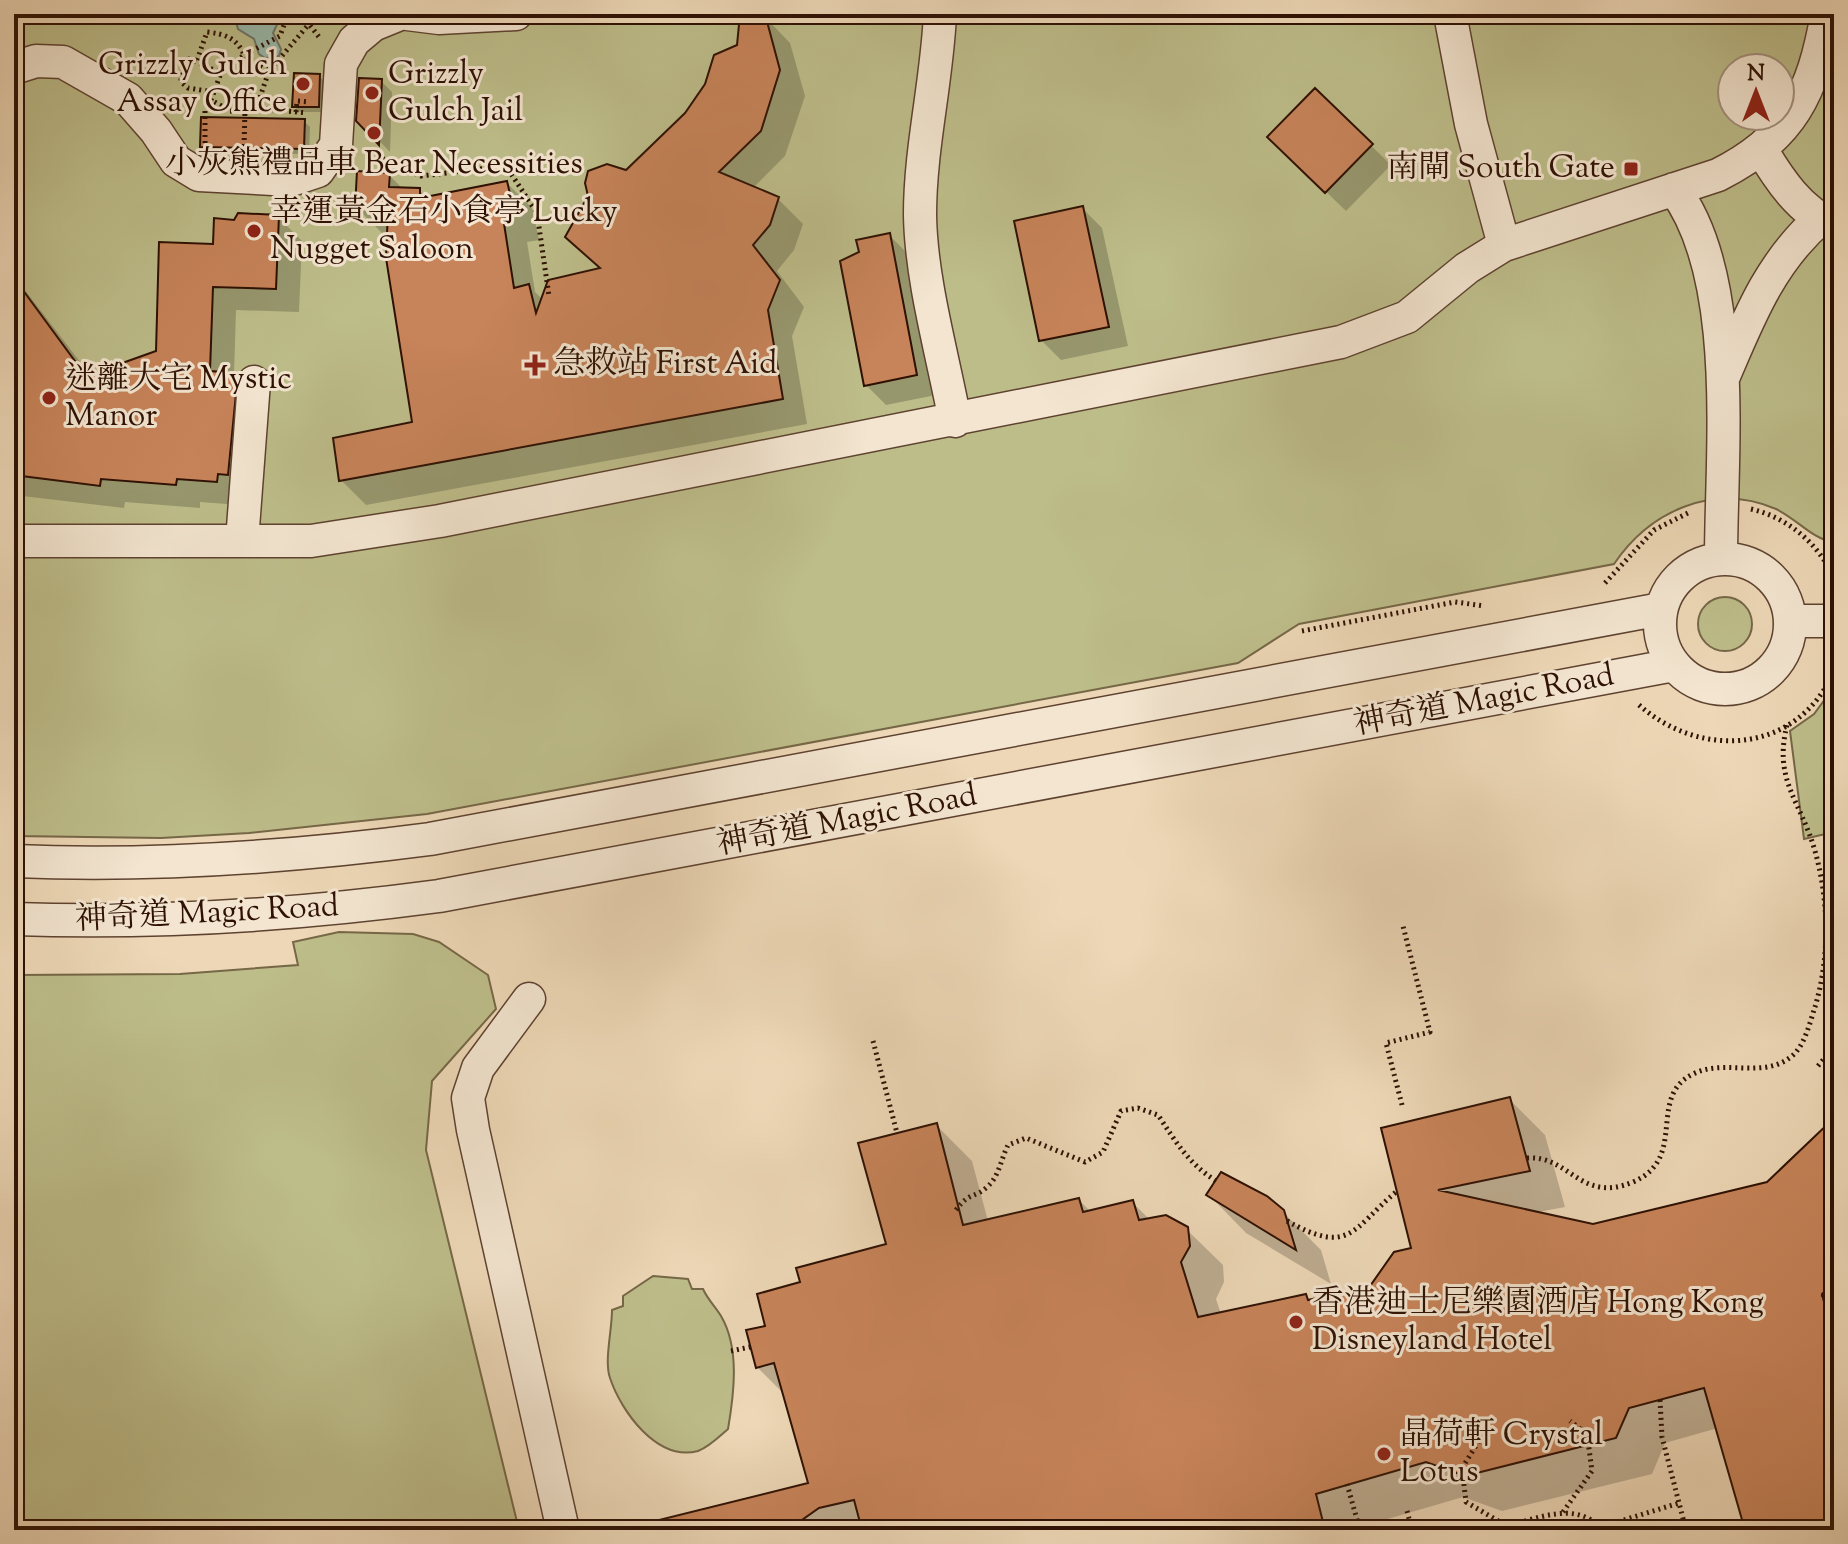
<svg xmlns="http://www.w3.org/2000/svg" width="1848" height="1544" font-family="'Sorts Mill Goudy','Noto Serif TC',serif">
<style>
.green{fill:#bdbd8a;stroke:#766747;stroke-width:2;fill-rule:evenodd}
.water{fill:#99baac;stroke:#6e7669;stroke-width:2}
.shadow{fill:#0003}
.building{fill:#c78359;stroke:#2e1104;stroke-width:2}
.lines{fill:none;stroke-linecap:round;stroke-linejoin:round}
.minor-casing{stroke:#5e4230;stroke-width:35}
.path{stroke:#2e1104;stroke-width:5;stroke-dasharray:2 4;stroke-linecap:butt}
.minor{stroke:#f3e5d0;stroke-width:32}
.poi-dot{fill:#8f2418;stroke:#f3e5d0;stroke-width:3}
.labels{text-anchor:middle;dominant-baseline:central;stroke-width:6;stroke-linejoin:round;paint-order:stroke}
.poi-label{font-size:32px;fill:#2e1104;stroke:#f3e5d0;text-anchor:start}
.street-label{font-size:32px;fill:#2e1104;stroke:#f3e5d0}
</style>
<rect width="100%" height="100%" fill="#edd7b6"/>
<filter id="stains"><feTurbulence type="fractalNoise" baseFrequency=".0025" numOctaves="4"/><feColorMatrix values="0 0 0 0 .2 0 0 0 0 .09 0 0 0 0 .02 0 0 0 .5 -.17"/></filter>
<radialGradient id="worn" r=".72"><stop offset=".6" stop-color="#630" stop-opacity="0"/><stop offset="1" stop-color="#630" stop-opacity=".3"/></radialGradient>
<path class="green" d="M 14,14 L 1834,14 L 1834,543 C 1811,538 1797,519 1776,509 C 1713,482 1650,511 1614,564 L 1299,624 L 1238,663 L 427,814 L 249,833 L 161,838 L 14,836 ZM 1732,68 L 1780,68 L 1780,116 L 1732,116 Z
M1698 624a27 27 0 1 1 54 0a27 27 0 1 1-54 0Z
M 1834,687 L 1834,832 L 1804,839 L 1790,731 L 1814,714 Z
M 339,932 L 413,934 L 439,942 L 488,975 L 496,1009 L 432,1081 L 426,1150 L 519,1530 L 14,1530 L 14,975 L 180,974 L 298,965 L 293,942 Z
M 653,1276 L 688,1279 L 692,1289 L 703,1289 C 708,1300 715,1306 721,1316 C 740,1348 734,1394 728,1429 C 720,1436 709,1447 698,1451 C 657,1462 621,1411 610,1378 C 604,1361 612,1331 612,1310 L 623,1306 L 623,1296 Z"/>
<path class="water" d="M 234,14 L 282,14 L 273,33 L 281,49 L 279,56 L 265,58 L 259,54 L 254,39 L 238,29 Z"/>
<path class="shadow" d="M 746,14 L 762,14 L 790,43 L 805,96 L 785,156 L 753,188 L 778,199 L 803,224 L 794,250 L 777,271 L 804,307 L 792,336 L 807,424 L 366,505 L 341,480 L 415,424 L 389,233 L 382,233 L 357,208 L 389,175 L 403,189 L 419,190 L 428,199 L 507,183 L 532,208 L 539,240 L 527,242 L 535,292 L 543,300 L 601,270 L 568,237 L 626,172 L 686,115 L 739,47 Z
M 319,76 L 325,82 L 325,112 L 300,112 L 294,106 Z
M 381,81 L 392,92 L 390,152 L 359,120 Z
M 1315,91 L 1391,165 L 1346,211 L 1270,137 Z
M 304,121 L 310,127 L 309,154 L 208,153 L 202,147 Z
M 1082,208 L 1102,228 L 1128,346 L 1061,360 L 1041,340 Z
M 278,217 L 302,241 L 299,312 L 236,310 L 234,375 L 261,399 L 240,505 L 200,502 L 200,508 L 125,502 L 124,508 L 14,495 L 14,276 L 91,376 L 158,353 L 215,246 L 236,222 Z
M 889,235 L 909,255 L 936,395 L 886,405 L 866,385 Z
M 1509,1099 L 1545,1135 L 1565,1207 L 1533,1213 L 1593,1226 L 1768,1184 L 1834,1121 L 1834,1530 L 1747,1530 L 1718,1428 L 1665,1443 L 1652,1474 L 1502,1511 L 1463,1497 L 1350,1530 L 654,1530 L 652,1524 L 810,1484 L 785,1395 L 757,1367 L 767,1328 L 803,1284 L 888,1245 L 936,1125 L 972,1161 L 988,1221 L 1079,1200 L 1091,1212 L 1132,1202 L 1150,1220 L 1186,1229 L 1223,1265 L 1224,1282 L 1216,1299 L 1221,1314 L 1306,1296 L 1311,1301 L 1371,1288 L 1413,1249 L 1383,1130 Z
M 1209,1195 L 1283,1212 L 1321,1250 L 1331,1284 L 1246,1233 Z"/>
<path class="building" d="M 740,14 L 765,14 L 780,70 L 761,131 L 719,172 L 779,197 L 770,225 L 753,245 L 780,280 L 768,310 L 783,399 L 339,481 L 333,438 L 412,422 L 386,258 L 388,210 L 355,208 L 357,171 L 390,173 L 389,187 L 420,188 L 420,198 L 507,181 L 515,215 L 503,217 L 514,288 L 529,284 L 536,313 L 548,280 L 600,268 L 565,237 L 588,196 L 585,183 L 588,171 L 607,164 L 626,170 L 685,113 L 705,84 L 714,55 L 737,45 Z
M 294,73 L 320,74 L 319,107 L 292,107 Z
M 359,78 L 382,79 L 379,145 L 356,121 Z
M 1315,88 L 1373,144 L 1325,193 L 1267,137 Z
M 201,117 L 305,119 L 304,149 L 200,147 Z
M 1083,206 L 1109,327 L 1039,341 L 1014,221 Z
M 238,213 L 279,215 L 276,289 L 213,287 L 210,371 L 238,373 L 228,475 L 218,474 L 217,482 L 177,479 L 176,485 L 101,479 L 100,486 L 14,475 L 14,278 L 86,376 L 156,351 L 159,242 L 213,244 L 214,218 L 234,220 Z
M 890,233 L 917,375 L 864,386 L 840,261 L 859,252 L 856,240 Z
M 1510,1097 L 1530,1171 L 1438,1190 L 1593,1224 L 1767,1182 L 1834,1118 L 1834,1283 L 1822,1294 L 1834,1341 L 1834,1530 L 1745,1530 L 1704,1388 L 1629,1408 L 1616,1438 L 1465,1476 L 1426,1462 L 1316,1494 L 1325,1530 L 862,1530 L 854,1500 L 819,1508 L 792,1527 L 780,1530 L 660,1530 L 659,1520 L 808,1483 L 774,1363 L 756,1368 L 746,1330 L 765,1326 L 757,1294 L 800,1282 L 796,1268 L 886,1244 L 858,1143 L 937,1123 L 963,1225 L 1079,1198 L 1083,1212 L 1133,1200 L 1139,1220 L 1166,1215 L 1188,1227 L 1190,1246 L 1181,1262 L 1198,1317 L 1306,1294 L 1308,1300 L 1370,1286 L 1394,1252 L 1411,1248 L 1381,1128 Z
M 1221,1172 L 1267,1196 L 1284,1210 L 1296,1250 L 1206,1195 Z"/>
<g class="lines">
<g class="minor-casing">
<path id="minor" d="M 407,14 L 439,18 L 516,14
M 940,14 C 937,82 920,147 920,215 C 921,281 943,356 955,421
M 1450,14 L 1471,124 L 1504,245
M 14,68 L 36,61 L 63,62 L 128,99 L 156,131 L 176,161 L 199,175 L 291,180 L 318,171 L 336,145 L 341,64 L 354,41 L 373,25 L 400,14
M 1761,149 C 1778,178 1801,213 1834,225
M 1674,189 C 1740,277 1721,453 1721,559
M 1724,376 C 1749,317 1771,261 1821,218
M 14,541 L 311,541 L 440,521 L 1341,342 L 1407,317 L 1467,268 L 1504,245 L 1718,175 C 1792,138 1813,93 1827,14
M 242,541 L 254,382
M1660 624a65 65 0 1 1 130 0a65 65 0 1 1-130 0Z
M 1790,621 L 1834,621
M 14,861 C 154,867 292,857 430,839 L 1661,609
M 14,919 C 157,924 297,915 439,896 L 1674,665
M 529,999 L 478,1068 L 468,1098 L 473,1130 L 563,1530"/>
</g>
<path class="path" d="M 288,14 L 280,36 L 244,55 L 269,71 L 309,24
M 308,14 L 309,24 L 319,37
M 197,60 L 207,32 C 225,34 237,38 244,55 L 221,73 L 211,100 L 230,111 L 248,111 L 260,97 L 269,71
M 213,92 L 188,88 L 181,82 L 181,69 L 189,59 L 221,73
M 256,101 L 266,109 L 307,113
M 296,112 L 297,101 L 309,102
M 205,143 L 205,110 L 211,100
M 244,146 L 245,111
M 366,151 L 421,176 L 506,166 L 537,213 L 549,296
M 1751,509 C 1789,518 1817,543 1834,577
M 1605,583 L 1654,530 L 1690,512
M 1302,631 L 1455,602 L 1485,606
M 1639,705 C 1701,760 1798,754 1834,671
M 873,1041 L 897,1133
M 1818,1066 L 1834,1047
M 1402,1105 L 1386,1043 L 1430,1032 L 1403,926
M 1527,1158 C 1570,1155 1580,1204 1633,1182 C 1689,1158 1646,1097 1693,1074 C 1724,1058 1763,1080 1792,1056 C 1805,1045 1810,1022 1815,1007 C 1830,957 1829,901 1815,851 C 1801,801 1773,781 1787,725
M 956,1210 C 970,1191 974,1199 987,1187 C 999,1177 1001,1159 1008,1145 L 1026,1138 L 1085,1162 L 1103,1152 L 1121,1111 L 1138,1108 L 1158,1115 C 1176,1142 1188,1163 1216,1181
M 1287,1221 C 1350,1256 1352,1229 1396,1192
M 1822,1294 L 1834,1302
M 731,1351 L 750,1347
M 1660,1400 L 1662,1437 L 1686,1530
M 1479,1441 L 1462,1468 L 1466,1502 L 1507,1526
M 1347,1484 L 1360,1530
M 1407,1511 L 1412,1530
M 1563,1512 L 1592,1471 L 1587,1434 L 1570,1421
M 1601,1527 L 1679,1503
M 1503,1530 L 1507,1526 C 1539,1518 1578,1500 1602,1530"/>
<use href="#minor" class="minor"/>
</g>
<g class="poi-dot">
<circle cx="303" cy="84" r="8"/>
<circle cx="372" cy="93" r="8"/>
<circle cx="374" cy="133" r="8"/>
<rect x="1623" y="161" width="16" height="16" rx="4"/>
<circle cx="254" cy="231" r="8"/>
<path d="M531 353h8v8h8v8h-8v8h-8v-8h-8v-8h8z"/>
<circle cx="49" cy="398" r="8"/>
<circle cx="1296" cy="1322" r="8"/>
<circle cx="1384" cy="1454" r="8"/>
</g>
<g class="labels">
<g class="poi-label">
<text x="287" y="66" text-anchor="end">Grizzly Gulch<tspan x="287" dy="37">Assay Office</tspan></text>
<text x="388" y="75">Grizzly<tspan x="388" dy="37">Gulch Jail</tspan></text>
<text x="374" y="165" text-anchor="middle">小灰熊禮品車 Bear Necessities</text>
<text x="1615" y="169" text-anchor="end">南閘 South Gate</text>
<text x="270" y="213">幸運黃金石小食亭 Lucky<tspan x="270" dy="37">Nugget Saloon</tspan></text>
<text x="553" y="365">急救站 First Aid</text>
<text x="65" y="380">迷離大宅 Mystic<tspan x="65" dy="37">Manor</tspan></text>
<text x="1312" y="1304">香港迪士尼樂園酒店 Hong Kong<tspan x="1312" dy="37">Disneyland Hotel</tspan></text>
<text x="1400" y="1436">晶荷軒 Crystal<tspan x="1400" dy="37">Lotus</tspan></text>
</g>
<g class="street-label">
<text transform="translate(1484 701) rotate(-11)">神奇道 Magic Road</text>
<text transform="translate(847 821) rotate(-11)">神奇道 Magic Road</text>
<text transform="translate(207 914) rotate(-3)">神奇道 Magic Road</text>
</g>
</g>
<rect width="1848" height="1544" fill="none" stroke="#edd7b6" stroke-width="48"/>
<rect x="16" y="16" width="1816" height="1512" fill="none" stroke="#2e1104" stroke-width="4"/>
<rect x="24" y="24" width="1800" height="1496" fill="none" stroke="#2e1104" stroke-width="2"/>
<g transform="translate(1756 92)"><circle r="38" fill="#f3e5d0" stroke="#a4907e" stroke-width="2"/>
<path d="M0-6L14 30L0 20L-14 30Z" fill="#8f2418"/>
<text y="-12" font-size="22" font-weight="bold" text-anchor="middle" fill="#2e1104">N</text>
</g>
<rect width="100%" height="100%" filter="url(#stains)"/>
<rect width="100%" height="100%" fill="url(#worn)"/>
</svg>
